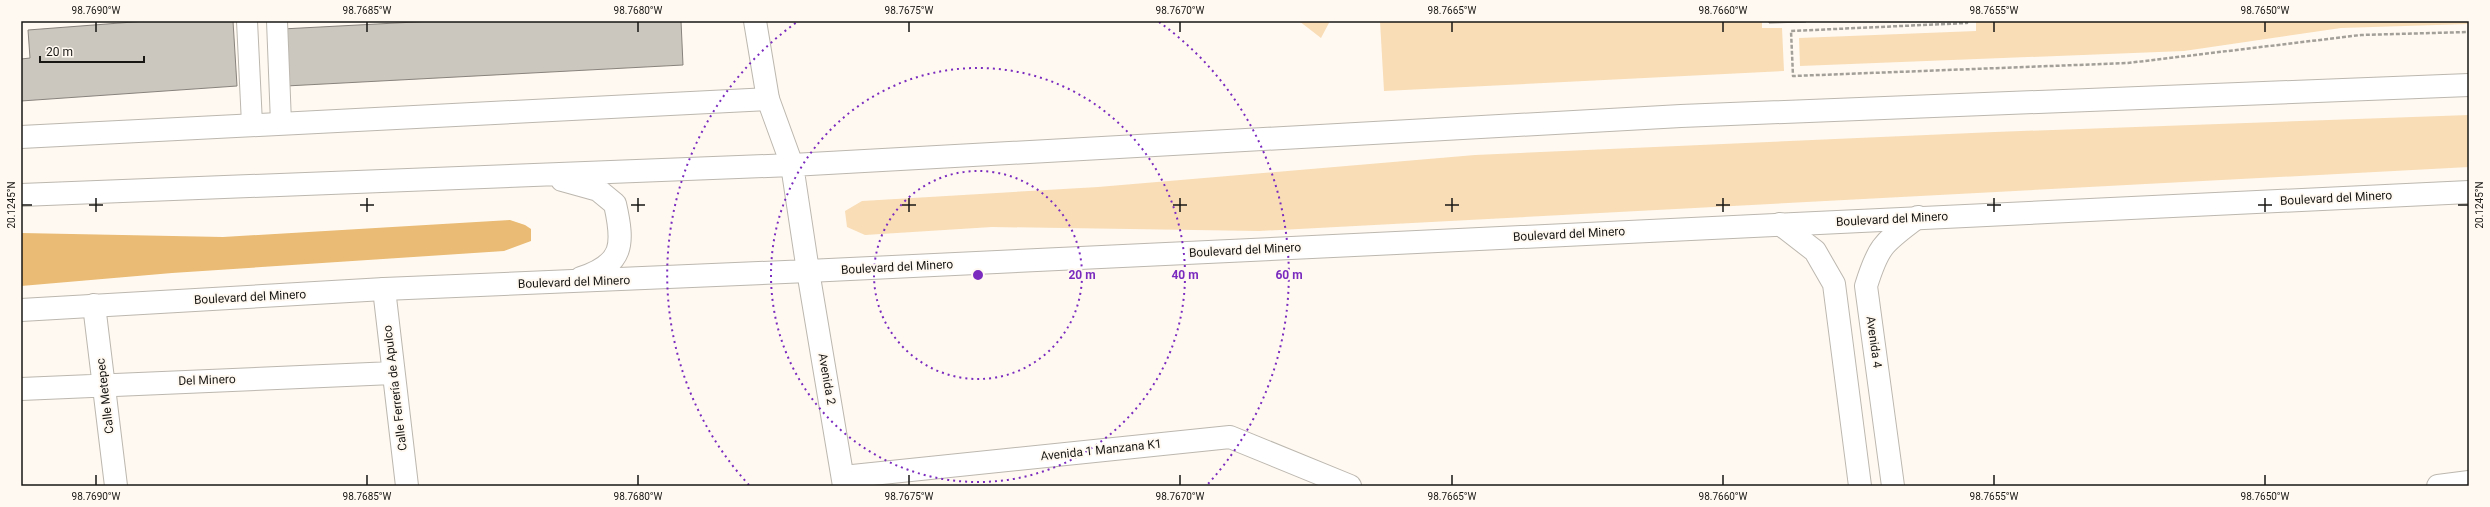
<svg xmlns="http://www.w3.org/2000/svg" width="2490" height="507" font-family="Roboto,sans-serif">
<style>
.green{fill:#f8ddb7}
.forest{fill:#e9bb74}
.building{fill:#cbc6be;stroke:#88837c}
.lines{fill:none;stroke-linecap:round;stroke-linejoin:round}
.service-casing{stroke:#bcb7af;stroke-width:22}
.minor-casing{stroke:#bcb7af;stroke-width:24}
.tertiary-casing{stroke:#bcb7af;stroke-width:24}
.primary-casing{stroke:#bcb7af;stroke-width:24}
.path{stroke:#a39f99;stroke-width:2.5;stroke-dasharray:4 2;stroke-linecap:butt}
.service{stroke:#fff;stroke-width:20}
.minor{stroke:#fff;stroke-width:22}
.tertiary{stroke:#fff;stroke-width:22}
.primary{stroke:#fff;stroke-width:22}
.ticks{fill:none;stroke:#191714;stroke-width:1.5}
.ring{fill:none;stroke:#7b2cbf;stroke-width:2;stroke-dasharray:2 4}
.labels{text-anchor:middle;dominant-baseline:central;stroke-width:4;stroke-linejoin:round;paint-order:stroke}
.street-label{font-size:12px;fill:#191714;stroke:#fff9f1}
.centre{fill:#7b2cbf;stroke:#fff9f1;stroke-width:2}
.ring-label{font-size:12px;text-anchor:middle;font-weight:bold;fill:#7b2cbf;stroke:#fff9f1;stroke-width:4;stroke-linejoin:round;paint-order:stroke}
.neatline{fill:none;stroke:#191714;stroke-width:1.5}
.ticks-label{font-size:10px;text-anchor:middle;fill:#191714}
</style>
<rect width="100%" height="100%" fill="#fff9f1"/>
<path class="green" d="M 1299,21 L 1330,21 L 1321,38 Z
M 1380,21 L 1762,21 L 1762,28 L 1782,28 L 1784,71 L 1384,91 Z
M 1976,21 L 2469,21 L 2469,24 L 2341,28 L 2184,51 L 1800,66 L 1799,38 L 1976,31 Z
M 2469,115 L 2469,167 L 1259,231 L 992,227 L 865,235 L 847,227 L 845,211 L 862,201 L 1098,187 L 1475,155 L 1995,132 Z"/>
<path class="forest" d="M 510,220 L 525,225 L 531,229 L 531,241 L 504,251 L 172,273 L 21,286 L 21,233 L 223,237 Z"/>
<path class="building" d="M 146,21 L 233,21 L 237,86 L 21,101 L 21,59 L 30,58 L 28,30 Z
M 434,21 L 681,21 L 683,65 L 286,86 L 282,29 Z
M 1769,21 L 1806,21 L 1806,22 L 1769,23 Z"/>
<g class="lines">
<g class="service-casing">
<path id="service" d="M 247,21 L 252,124
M 277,21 L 281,123"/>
</g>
<g class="minor-casing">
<path id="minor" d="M 21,137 L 768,99
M 1780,224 L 1815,251 L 1834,284 L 1860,486
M 384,289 L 407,486
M 94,305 L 116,486
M 21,389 L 393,373
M 1893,486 L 1866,286 C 1879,244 1884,243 1918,217"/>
</g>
<g class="tertiary-casing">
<path id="tertiary" d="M 755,21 L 768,99 L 792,165
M 808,271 L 844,486
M 843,477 L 1230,437 L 1350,486
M 2438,486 L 2469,482"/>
</g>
<g class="primary-casing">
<path id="primary" d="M 792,165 L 808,271
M 562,180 L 598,190 L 615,204 C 624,244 624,264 581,278
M 21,195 L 792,165 L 1681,116 L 2469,85
M 21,310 L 384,289 L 808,271 L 2469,192"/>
</g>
<path class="path" d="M 1967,21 L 1967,23 L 1791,31 L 1793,76 L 2128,63 L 2361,35 L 2469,32"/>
<use href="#service" class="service"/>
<use href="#minor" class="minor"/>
<use href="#tertiary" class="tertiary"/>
<use href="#primary" class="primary"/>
</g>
<path class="ticks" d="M 96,22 L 96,32M 367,22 L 367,32M 638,22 L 638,32M 909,22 L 909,32M 1180,22 L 1180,32M 1452,22 L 1452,32M 1723,22 L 1723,32M 1994,22 L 1994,32M 2265,22 L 2265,32M 96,198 L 96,212M 367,198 L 367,212M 638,198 L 638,212M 909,198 L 909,212M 1180,198 L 1180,212M 1452,198 L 1452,212M 1723,198 L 1723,212M 1994,198 L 1994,212M 2265,198 L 2265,212M 22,205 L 32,205M 89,205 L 103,205M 360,205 L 374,205M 631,205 L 645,205M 902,205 L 916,205M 1173,205 L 1187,205M 1445,205 L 1459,205M 1716,205 L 1730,205M 1987,205 L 2001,205M 2258,205 L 2272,205M 2458,205 L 2468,205M 96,475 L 96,485M 367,475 L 367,485M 638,475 L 638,485M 909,475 L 909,485M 1180,475 L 1180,485M 1452,475 L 1452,485M 1723,475 L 1723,485M 1994,475 L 1994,485M 2265,475 L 2265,485"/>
<g class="ring">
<circle cx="978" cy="275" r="104"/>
<circle cx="978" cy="275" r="207"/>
<path d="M749 485A311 311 0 0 1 797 22M1159 22A311 311 0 0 1 1207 485"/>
</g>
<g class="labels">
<g class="street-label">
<text transform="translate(2336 198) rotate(-3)">Boulevard del Minero</text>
<text transform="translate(1892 219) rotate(-3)">Boulevard del Minero</text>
<text transform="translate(1569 234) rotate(-3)">Boulevard del Minero</text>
<text transform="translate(1245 250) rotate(-3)">Boulevard del Minero</text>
<text transform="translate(897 267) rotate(-3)">Boulevard del Minero</text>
<text transform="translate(574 282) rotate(-2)">Boulevard del Minero</text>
<text transform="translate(250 297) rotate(-3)">Boulevard del Minero</text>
<text transform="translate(1874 342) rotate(82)">Avenida 4</text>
<text transform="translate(827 379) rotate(80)">Avenida 2</text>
<text transform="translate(207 380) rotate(-2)">Del Minero</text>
<text transform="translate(395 388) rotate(-97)">Calle Ferrería de Apulco</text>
<text transform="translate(105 396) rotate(-97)">Calle Metepec</text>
<text transform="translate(1101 450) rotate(-6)">Avenida 1 Manzana K1</text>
</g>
</g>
<circle cx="978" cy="275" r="6" class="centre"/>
<g class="ring-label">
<text x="1082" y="279">20 m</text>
<text x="1185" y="279">40 m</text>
<text x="1289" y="279">60 m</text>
</g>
<rect width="2490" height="507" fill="none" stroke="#fff9f1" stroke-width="44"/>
<path d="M40 56v6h104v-6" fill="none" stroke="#191714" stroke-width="2"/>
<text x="46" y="56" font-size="12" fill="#191714" stroke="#fff9f1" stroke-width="3" paint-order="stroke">20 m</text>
<rect x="22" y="22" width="2446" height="463" class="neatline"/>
<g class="ticks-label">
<text x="96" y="14">98.7690°W</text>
<text x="367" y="14">98.7685°W</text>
<text x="638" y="14">98.7680°W</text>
<text x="909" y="14">98.7675°W</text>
<text x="1180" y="14">98.7670°W</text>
<text x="1452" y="14">98.7665°W</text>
<text x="1723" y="14">98.7660°W</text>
<text x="1994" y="14">98.7655°W</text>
<text x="2265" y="14">98.7650°W</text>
<text transform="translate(11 205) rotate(-90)" y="4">20.1245°N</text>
<text transform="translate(2479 205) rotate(-90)" y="4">20.1245°N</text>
<text x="96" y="500">98.7690°W</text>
<text x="367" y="500">98.7685°W</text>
<text x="638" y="500">98.7680°W</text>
<text x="909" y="500">98.7675°W</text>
<text x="1180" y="500">98.7670°W</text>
<text x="1452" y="500">98.7665°W</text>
<text x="1723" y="500">98.7660°W</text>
<text x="1994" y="500">98.7655°W</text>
<text x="2265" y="500">98.7650°W</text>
</g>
</svg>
